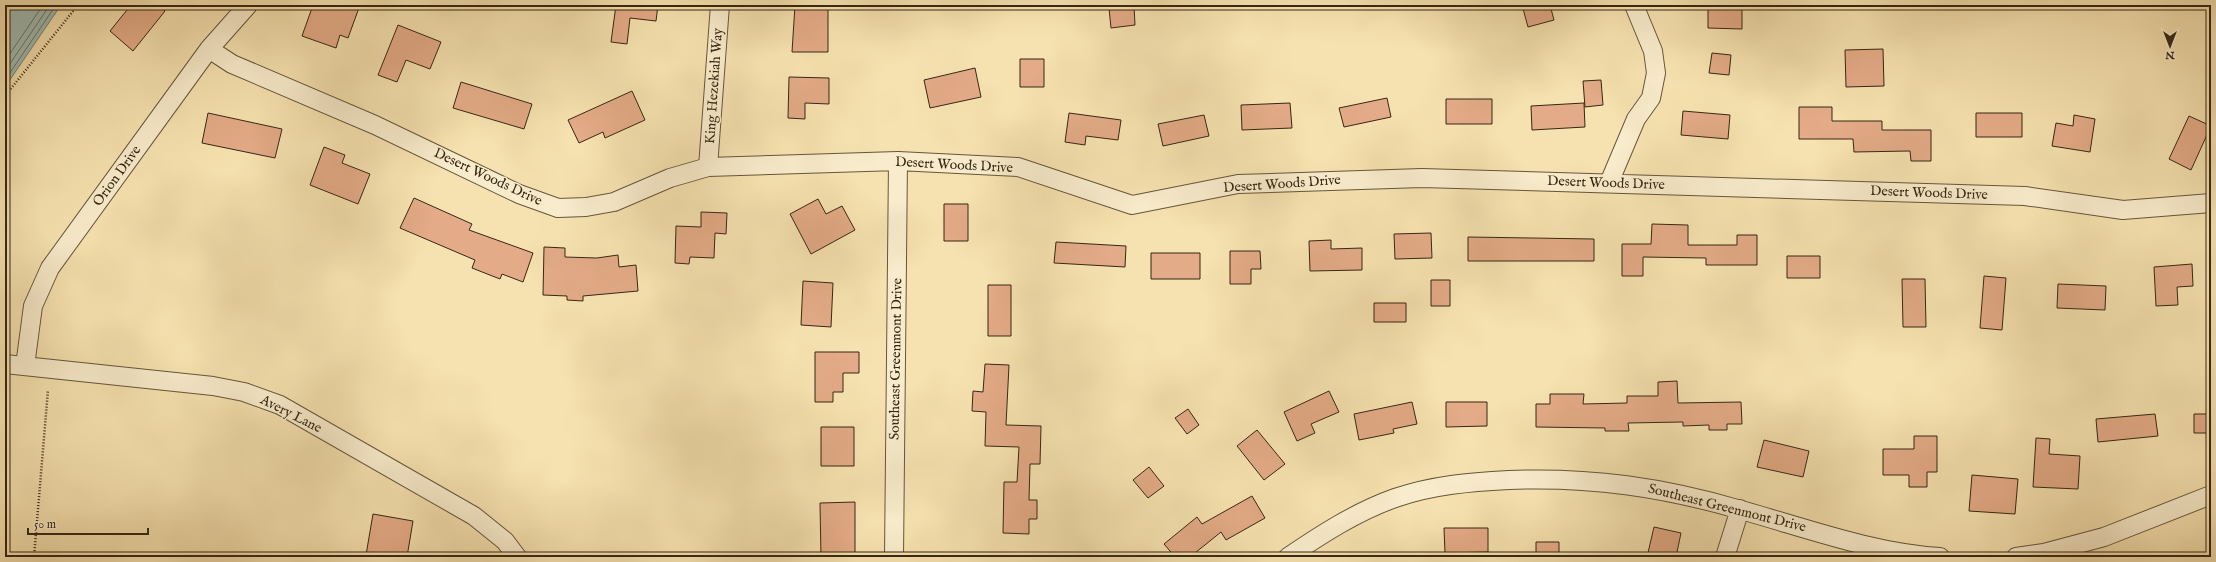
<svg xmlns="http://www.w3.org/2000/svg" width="2216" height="562" font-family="'IM FELL English',serif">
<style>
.water{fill:#a0bcb4;stroke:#768074}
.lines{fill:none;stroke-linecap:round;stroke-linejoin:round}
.shore{stroke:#6b7264;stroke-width:1}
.building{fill:#e3ab87;stroke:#362713}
.street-casing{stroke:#66563a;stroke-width:20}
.path{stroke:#362713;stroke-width:2.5;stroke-dasharray:1 2;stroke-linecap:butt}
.street{stroke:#f9eccc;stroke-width:18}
.labels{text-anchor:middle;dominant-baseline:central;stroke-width:3;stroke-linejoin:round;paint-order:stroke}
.street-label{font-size:14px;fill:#362713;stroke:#f9eccc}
</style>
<rect width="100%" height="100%" fill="#f6e2b0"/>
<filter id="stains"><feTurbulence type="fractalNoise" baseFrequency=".005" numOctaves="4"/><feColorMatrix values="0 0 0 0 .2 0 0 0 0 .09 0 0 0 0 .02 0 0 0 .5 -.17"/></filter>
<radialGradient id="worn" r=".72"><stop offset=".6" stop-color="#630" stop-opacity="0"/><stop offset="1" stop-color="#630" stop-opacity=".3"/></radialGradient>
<path class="water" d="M 8,5 L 61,5 L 5,87 L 5,9 Z"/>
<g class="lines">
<path class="shore" d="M 5,61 L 43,5
M 5,71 L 50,5
M 5,80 L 56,5"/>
</g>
<path class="building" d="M 131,5 L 158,5 L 165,11 L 133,51 L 110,31 Z
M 313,5 L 360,5 L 348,38 L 340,35 L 336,48 L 302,36 Z
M 616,5 L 658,5 L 656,21 L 630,18 L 627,44 L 611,42 Z
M 795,5 L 828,5 L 828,52 L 792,52 Z
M 1522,5 L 1550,5 L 1554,20 L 1528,27 Z
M 1708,5 L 1742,5 L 1742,29 L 1708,28 Z
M 1134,6 L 1135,25 L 1111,28 L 1109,8 Z
M 398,25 L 441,42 L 430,69 L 406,60 L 397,82 L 378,75 Z
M 1883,49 L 1884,86 L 1846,87 L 1845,50 Z
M 1712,53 L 1731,55 L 1729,75 L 1709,73 Z
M 1020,59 L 1044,59 L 1044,87 L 1020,87 Z
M 975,68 L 981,97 L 930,108 L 924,80 Z
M 789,77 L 829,78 L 829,104 L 805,103 L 805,119 L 788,118 Z
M 1601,80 L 1603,105 L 1585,107 L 1583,81 Z
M 461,82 L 532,104 L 524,129 L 453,108 Z
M 632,91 L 645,120 L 605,138 L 603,132 L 579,143 L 568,120 Z
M 1387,98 L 1391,117 L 1344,127 L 1339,108 Z
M 1446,99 L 1492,99 L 1492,124 L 1446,124 Z
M 1290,103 L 1292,128 L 1242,130 L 1241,105 Z
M 1584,103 L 1585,127 L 1532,130 L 1531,106 Z
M 1799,107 L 1832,107 L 1832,121 L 1882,121 L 1882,130 L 1931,130 L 1931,161 L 1911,161 L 1910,151 L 1854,152 L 1853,139 L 1799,139 Z
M 1683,111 L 1730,115 L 1728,139 L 1681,135 Z
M 208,113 L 282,129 L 275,158 L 202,143 Z
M 1069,113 L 1121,120 L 1118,140 L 1086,136 L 1085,145 L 1065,142 Z
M 1976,113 L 2022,113 L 2022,137 L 1976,137 Z
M 1204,115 L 1209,136 L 1163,146 L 1158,124 Z
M 2074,115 L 2095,119 L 2090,152 L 2052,146 L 2056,123 L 2073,126 Z
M 2189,116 L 2211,126 L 2191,170 L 2169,159 Z
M 324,147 L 345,155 L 342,163 L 370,174 L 358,204 L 310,185 Z
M 414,198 L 472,224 L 469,230 L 533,253 L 523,282 L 502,274 L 500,279 L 472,268 L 475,260 L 400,228 Z
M 818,199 L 826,214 L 842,206 L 855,230 L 811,254 L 790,214 Z
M 944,204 L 968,204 L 968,241 L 944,241 Z
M 701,212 L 727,213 L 726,234 L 715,233 L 714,258 L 690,257 L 689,264 L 675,263 L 676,226 L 701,227 Z
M 1652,224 L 1688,225 L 1688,245 L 1737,245 L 1737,235 L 1757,235 L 1757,265 L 1706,265 L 1706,258 L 1643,257 L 1643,276 L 1622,276 L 1622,244 L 1651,244 Z
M 1431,233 L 1432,258 L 1395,259 L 1394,234 Z
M 1468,237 L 1594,239 L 1594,261 L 1468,261 Z
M 1331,240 L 1331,249 L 1362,248 L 1362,270 L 1310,271 L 1309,241 Z
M 1056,242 L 1126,246 L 1125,267 L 1054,263 Z
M 544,247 L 565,248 L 565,257 L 597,258 L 618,255 L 619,267 L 636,265 L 638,291 L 583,296 L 583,301 L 567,300 L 567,296 L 543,295 Z
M 1230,251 L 1260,251 L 1261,269 L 1251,269 L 1251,284 L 1230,284 Z
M 1151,253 L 1200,253 L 1200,279 L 1151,279 Z
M 1787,256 L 1820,256 L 1820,278 L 1787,278 Z
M 2192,264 L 2193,286 L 2177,287 L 2178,305 L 2156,306 L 2154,267 Z
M 1984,276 L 2006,278 L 2002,330 L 1980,328 Z
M 1902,279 L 1925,279 L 1926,327 L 1903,327 Z
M 1431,280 L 1450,280 L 1450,306 L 1431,306 Z
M 803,281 L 833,283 L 831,327 L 801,325 Z
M 2058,284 L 2106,286 L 2105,310 L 2057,308 Z
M 988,285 L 1011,285 L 1011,336 L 988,336 Z
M 1374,303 L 1406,303 L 1406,322 L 1374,322 Z
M 815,352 L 859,352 L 859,373 L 843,373 L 843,392 L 833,392 L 833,402 L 815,402 Z
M 985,364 L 1009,365 L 1006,425 L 1041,426 L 1040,464 L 1030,464 L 1029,500 L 1037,500 L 1037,519 L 1029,519 L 1029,534 L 1003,533 L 1004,482 L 1017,482 L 1019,447 L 985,446 L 986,412 L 972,411 L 973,391 L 983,392 Z
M 1677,381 L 1678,403 L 1741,402 L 1742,424 L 1727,424 L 1727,430 L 1709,430 L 1709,425 L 1683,426 L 1683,422 L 1628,423 L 1629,431 L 1605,431 L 1605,428 L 1536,427 L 1536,404 L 1550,404 L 1550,394 L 1584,394 L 1583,404 L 1627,403 L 1627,396 L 1658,396 L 1658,382 Z
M 1329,391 L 1339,412 L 1311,424 L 1315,433 L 1297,441 L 1284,412 Z
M 1412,402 L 1417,424 L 1393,429 L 1394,433 L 1359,440 L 1354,414 Z
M 1446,402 L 1487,402 L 1487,426 L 1446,427 Z
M 1188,409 L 1199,425 L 1187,434 L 1175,418 Z
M 2155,414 L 2158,436 L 2098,442 L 2096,419 Z
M 2194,414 L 2211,414 L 2211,433 L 2194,433 Z
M 821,427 L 854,427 L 854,466 L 821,466 Z
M 1257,430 L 1285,464 L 1264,480 L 1237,446 Z
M 1914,436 L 1937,436 L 1937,472 L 1927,472 L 1927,487 L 1909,487 L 1909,475 L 1883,475 L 1883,449 L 1914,449 Z
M 2036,438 L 2050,439 L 2049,454 L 2080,456 L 2078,489 L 2033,487 Z
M 1764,440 L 1809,451 L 1803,477 L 1757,467 Z
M 1149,467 L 1164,486 L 1148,498 L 1133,480 Z
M 1972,475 L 2018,479 L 2015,514 L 1969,511 Z
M 1252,496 L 1265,518 L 1226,540 L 1221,532 L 1190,557 L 1175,557 L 1164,544 L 1197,517 L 1202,524 Z
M 855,502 L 855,557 L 821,557 L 820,503 Z
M 373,514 L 413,521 L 407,557 L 366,555 Z
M 1654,527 L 1681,533 L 1676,557 L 1647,557 Z
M 1444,528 L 1488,528 L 1488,552 L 1445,553 Z
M 1536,542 L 1559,542 L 1559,557 L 1536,557 Z"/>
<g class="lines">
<g class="street-casing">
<path id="street" d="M 209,49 L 232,64 L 375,125 L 519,194 L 558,208 L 586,207 L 614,202 L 670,178 L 708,167 L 898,161 L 1018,167 L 1132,205 L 1238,184 L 1422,178 L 2025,196 L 2123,210 L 2211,203
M 708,167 L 720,5
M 1609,183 L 1636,119 L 1651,98 L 1656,73 L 1653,51 L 1634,5
M 5,364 L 213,386 L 244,392 L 280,405 L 474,516 L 505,541 L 517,557
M 25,366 L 33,306 L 50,268 L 209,49 L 248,5
M 894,557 L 898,161
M 1288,557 C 1322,534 1356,512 1395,498 C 1433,485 1470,482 1509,480 C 1592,477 1662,487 1741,510 C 1806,528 1873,553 1940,557
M 1725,557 L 1740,509
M 2016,557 L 2044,553 L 2104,537 L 2211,495"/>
</g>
<path class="path" d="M 5,96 L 78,5
M 34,557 L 48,390"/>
<use href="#street" class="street"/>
</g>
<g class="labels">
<g class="street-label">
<text transform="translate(714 86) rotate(-86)">King Hezekiah Way</text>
<text transform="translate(954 165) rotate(3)">Desert Woods Drive</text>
<text transform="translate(117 176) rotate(-54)">Orion Drive</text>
<text transform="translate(488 177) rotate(25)">Desert Woods Drive</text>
<text transform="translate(1606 183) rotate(2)">Desert Woods Drive</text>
<text transform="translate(1282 184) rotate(-4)">Desert Woods Drive</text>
<text transform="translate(1929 193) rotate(2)">Desert Woods Drive</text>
<text transform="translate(896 359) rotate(-89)">Southeast Greenmont Drive</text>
<text transform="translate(291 414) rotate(27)">Avery Lane</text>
<text transform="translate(1727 508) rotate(14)">Southeast Greenmont Drive</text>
</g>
</g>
<rect width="2216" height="562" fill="none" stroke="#f6e2b0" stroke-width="20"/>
<rect x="6" y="6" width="2204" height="550" fill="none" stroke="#362713" stroke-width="2"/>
<rect x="10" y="10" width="2196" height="542" fill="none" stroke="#362713"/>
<g transform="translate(2170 46) rotate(180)" stroke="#f9eccc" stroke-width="3" paint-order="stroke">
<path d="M0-3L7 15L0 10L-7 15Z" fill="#362713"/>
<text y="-6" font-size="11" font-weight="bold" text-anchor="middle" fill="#362713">N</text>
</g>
<path d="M28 528v6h120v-6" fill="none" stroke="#362713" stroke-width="2"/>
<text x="34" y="528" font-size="12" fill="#362713" stroke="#f9eccc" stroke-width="3" paint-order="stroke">50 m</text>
<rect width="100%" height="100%" filter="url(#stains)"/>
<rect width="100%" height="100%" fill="url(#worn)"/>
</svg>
